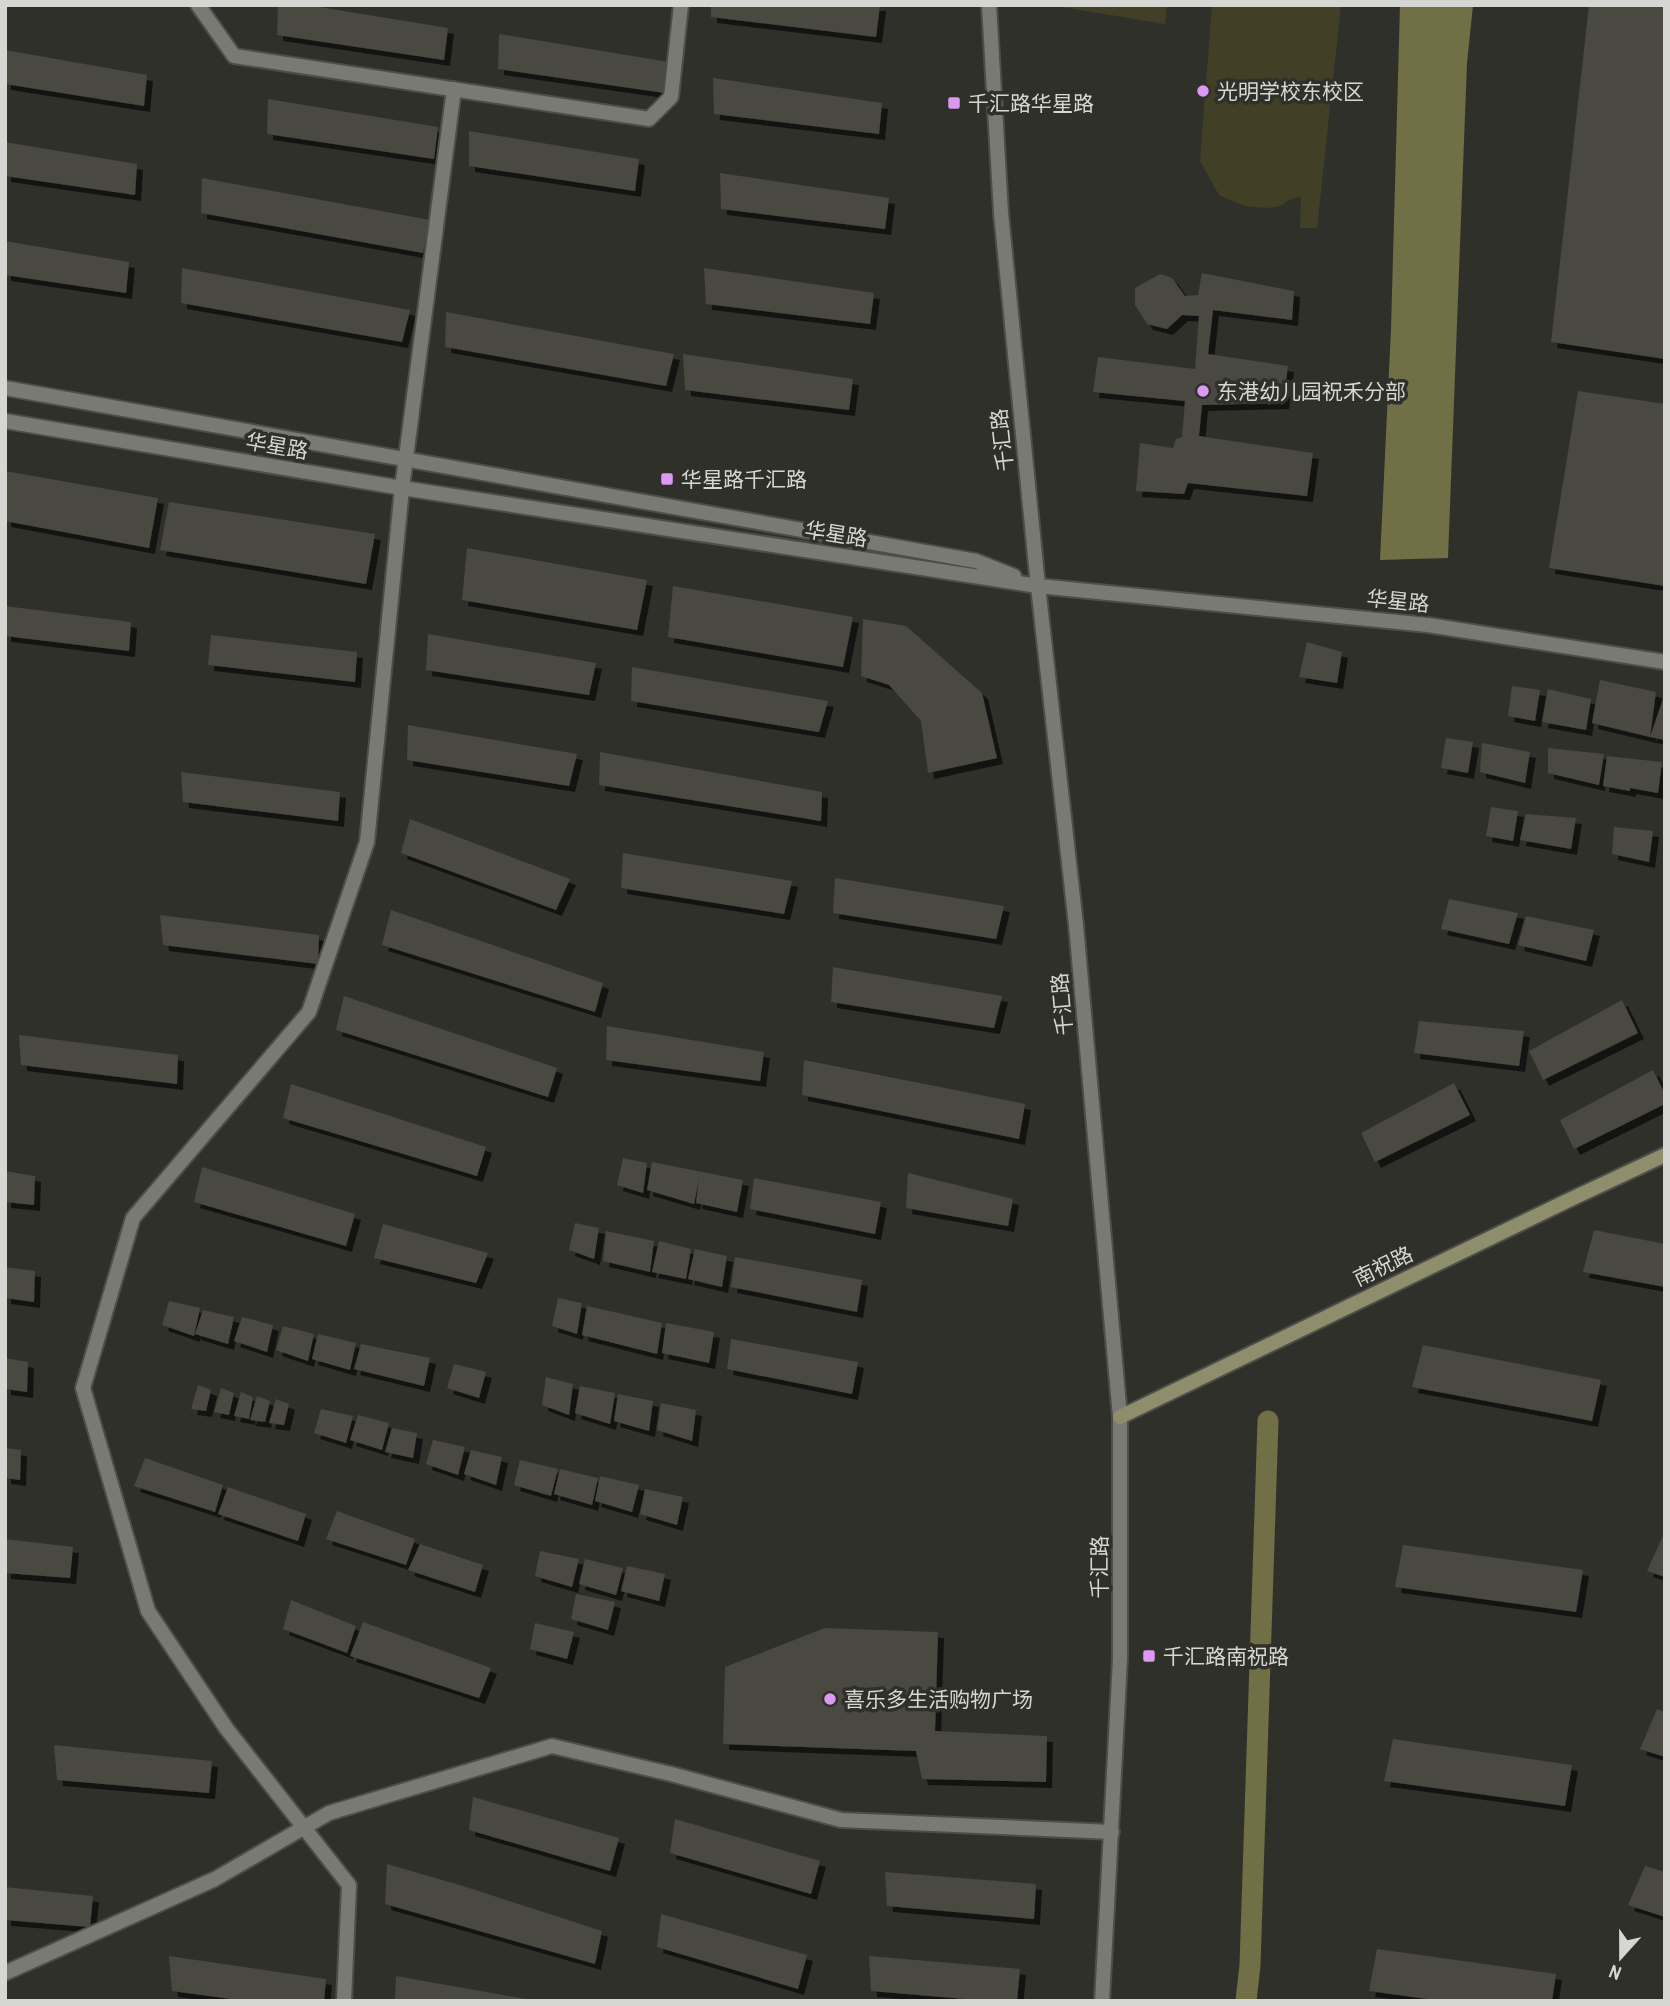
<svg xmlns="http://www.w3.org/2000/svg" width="1670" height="2006" font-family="'Archivo Narrow','Noto Sans SC',sans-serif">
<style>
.green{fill:#414026}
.water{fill:#706f46}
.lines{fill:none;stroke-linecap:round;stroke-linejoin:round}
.canal{stroke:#706f46;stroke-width:21}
.building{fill:#484842;filter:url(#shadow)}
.minor-casing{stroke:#4d4d49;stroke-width:18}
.tertiary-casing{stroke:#4d4d49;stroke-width:18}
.secondary-casing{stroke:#4d4d49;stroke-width:18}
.minor{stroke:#7a7a74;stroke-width:14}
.tertiary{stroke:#7a7a74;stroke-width:14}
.secondary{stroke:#8e8d6c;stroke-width:14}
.poi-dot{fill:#dc99f4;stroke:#30302a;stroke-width:2.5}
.labels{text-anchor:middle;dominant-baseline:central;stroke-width:7;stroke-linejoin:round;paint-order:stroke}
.poi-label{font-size:21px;fill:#d6d6d3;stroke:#30302a;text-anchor:start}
.street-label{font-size:21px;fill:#d6d6d3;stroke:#30302a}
</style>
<defs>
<filter id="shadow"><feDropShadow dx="6" dy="6" stdDeviation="0" flood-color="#0009"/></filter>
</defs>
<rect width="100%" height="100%" fill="#30302a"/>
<path class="green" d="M 1056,5 L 1167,5 L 1165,24 L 1056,6 Z
M 1212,5 L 1341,5 L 1317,228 L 1300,228 L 1301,196 L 1289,200 L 1280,206 L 1266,208 L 1245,206 L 1219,195 L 1200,161 Z"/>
<path class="water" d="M 1400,5 L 1473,5 L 1467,63 L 1448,558 L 1380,560 L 1391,329 Z"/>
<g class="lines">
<path class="canal" d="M 1246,2001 L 1250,1965 L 1268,1421"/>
</g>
<path class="building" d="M 278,5 L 307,5 L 448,28 L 444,60 L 277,35 Z
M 711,5 L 880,5 L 876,37 L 711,17 Z
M 1589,5 L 1665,5 L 1665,359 L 1551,342 Z
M 499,34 L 669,62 L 665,93 L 498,69 Z
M 5,50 L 147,75 L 144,106 L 5,84 Z
M 713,78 L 882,103 L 879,134 L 714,114 Z
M 268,99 L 438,127 L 434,159 L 267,134 Z
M 469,131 L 639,159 L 635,191 L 469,166 Z
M 5,142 L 137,164 L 135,195 L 5,176 Z
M 720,173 L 889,198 L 885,229 L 721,209 Z
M 202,178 L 430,220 L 423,253 L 201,213 Z
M 5,241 L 129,262 L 126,293 L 5,275 Z
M 182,268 L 410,310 L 402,342 L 181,303 Z
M 704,268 L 874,293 L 870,324 L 706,304 Z
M 1202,273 L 1294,291 L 1292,320 L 1213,310 L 1208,354 L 1288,366 L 1283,403 L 1202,405 L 1199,436 L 1313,453 L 1307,496 L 1188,483 L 1184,494 L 1136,491 L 1140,443 L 1173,448 L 1176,439 L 1182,437 L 1185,401 L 1093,392 L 1098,357 L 1195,369 L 1199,316 L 1182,315 L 1167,329 L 1147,324 L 1135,305 L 1135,288 L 1160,274 L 1172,278 L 1185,296 L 1198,295 Z
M 446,312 L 674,354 L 666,386 L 445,347 Z
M 683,354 L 853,379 L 849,410 L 685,390 Z
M 1578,391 L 1665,404 L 1665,586 L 1549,568 Z
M 5,471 L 158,498 L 149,548 L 5,521 Z
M 169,502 L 375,534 L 366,584 L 160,550 Z
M 467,548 L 647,580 L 637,630 L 462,600 Z
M 673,586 L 853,617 L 843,667 L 668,637 Z
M 5,606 L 131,622 L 129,651 L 5,636 Z
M 863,619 L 906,626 L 982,693 L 997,758 L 928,773 L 921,721 L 889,685 L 861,676 Z
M 428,634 L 596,663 L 589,695 L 426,670 Z
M 211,635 L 357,652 L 355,682 L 208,665 Z
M 1307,642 L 1342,652 L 1337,683 L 1299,677 Z
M 632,667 L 828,701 L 819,732 L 631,701 Z
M 1600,680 L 1656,692 L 1650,737 L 1592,723 Z
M 1512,686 L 1540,690 L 1535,721 L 1508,716 Z
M 1548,689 L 1591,699 L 1586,730 L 1542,722 Z
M 1664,696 L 1665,696 L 1665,740 L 1650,737 Z
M 408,725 L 577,754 L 569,786 L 407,760 Z
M 1446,738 L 1473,742 L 1468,773 L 1441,768 Z
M 1482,743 L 1530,752 L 1525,783 L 1480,772 Z
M 1548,748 L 1604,754 L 1599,785 L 1548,773 Z
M 600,752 L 822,792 L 821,821 L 599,785 Z
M 1607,756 L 1662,762 L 1658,793 L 1630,788 L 1630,791 L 1603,786 Z
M 181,772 L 340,792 L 338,821 L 183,802 Z
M 1491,807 L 1518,811 L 1513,841 L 1486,836 Z
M 1526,814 L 1576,818 L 1571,849 L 1520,840 Z
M 410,819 L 570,879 L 556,910 L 401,853 Z
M 1614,827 L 1653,831 L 1649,862 L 1612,854 Z
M 623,853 L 792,881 L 784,914 L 621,888 Z
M 835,878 L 1004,906 L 996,939 L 833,913 Z
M 1449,899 L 1518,913 L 1509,944 L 1441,929 Z
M 391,910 L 603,983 L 595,1012 L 382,945 Z
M 160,915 L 319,935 L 318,964 L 163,945 Z
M 1526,916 L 1594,930 L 1586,961 L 1518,945 Z
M 833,967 L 1002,996 L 994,1028 L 831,1002 Z
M 344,996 L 557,1068 L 548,1097 L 336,1030 Z
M 1622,1000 L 1638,1033 L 1543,1080 L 1529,1051 Z
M 1419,1021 L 1524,1031 L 1519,1066 L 1414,1053 Z
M 607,1026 L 764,1052 L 760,1081 L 606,1060 Z
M 19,1035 L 178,1055 L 177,1084 L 21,1065 Z
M 804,1060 L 1025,1104 L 1019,1139 L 802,1095 Z
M 1653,1070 L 1665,1094 L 1665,1104 L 1574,1149 L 1560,1120 Z
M 1454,1083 L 1470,1115 L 1375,1162 L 1361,1133 Z
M 291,1084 L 486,1147 L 477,1176 L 283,1118 Z
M 623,1158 L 647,1163 L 643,1193 L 617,1185 Z
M 652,1162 L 743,1180 L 737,1212 L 696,1203 L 699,1179 L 694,1204 L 647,1190 Z
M 202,1167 L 355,1214 L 346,1246 L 194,1202 Z
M 5,1171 L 35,1176 L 34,1205 L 5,1202 Z
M 908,1173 L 1013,1199 L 1008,1226 L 906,1208 Z
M 754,1178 L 881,1202 L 875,1234 L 750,1209 Z
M 575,1223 L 599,1228 L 594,1259 L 569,1250 Z
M 383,1224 L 488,1253 L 476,1283 L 374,1258 Z
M 1594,1230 L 1665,1244 L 1665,1287 L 1583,1272 Z
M 606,1231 L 654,1241 L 650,1272 L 603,1261 Z
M 659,1241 L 691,1249 L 686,1279 L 652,1272 Z
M 695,1249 L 727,1256 L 722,1287 L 688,1279 Z
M 735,1257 L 862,1280 L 857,1312 L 731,1287 Z
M 5,1267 L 35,1271 L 34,1302 L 5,1298 Z
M 558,1298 L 582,1303 L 577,1334 L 552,1326 Z
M 169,1301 L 200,1308 L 194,1336 L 162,1325 Z
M 587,1306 L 662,1323 L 657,1354 L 582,1335 Z
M 203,1310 L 234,1317 L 228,1344 L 195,1334 Z
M 242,1317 L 273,1325 L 267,1352 L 234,1341 Z
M 666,1323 L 714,1332 L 709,1363 L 662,1353 Z
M 283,1326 L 314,1334 L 308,1361 L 276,1350 Z
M 318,1334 L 356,1343 L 350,1370 L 312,1359 Z
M 731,1339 L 858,1362 L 852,1394 L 727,1369 Z
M 361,1344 L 430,1358 L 424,1386 L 354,1369 Z
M 1423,1345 L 1601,1380 L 1592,1421 L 1412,1387 Z
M 5,1358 L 28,1362 L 27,1392 L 5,1389 Z
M 454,1364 L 486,1372 L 479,1398 L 447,1388 Z
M 546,1377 L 573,1384 L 569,1415 L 542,1405 Z
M 198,1385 L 211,1390 L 206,1411 L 191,1409 Z
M 580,1386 L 615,1393 L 610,1424 L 575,1413 Z
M 221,1388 L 234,1393 L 229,1415 L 214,1412 Z
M 241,1392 L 253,1397 L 249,1419 L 234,1416 Z
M 618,1394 L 653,1401 L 649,1431 L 614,1421 Z
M 257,1396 L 270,1401 L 265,1422 L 250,1420 Z
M 276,1399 L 289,1404 L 284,1425 L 269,1423 Z
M 661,1403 L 696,1410 L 692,1441 L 657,1430 Z
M 321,1409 L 353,1416 L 346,1443 L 314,1433 Z
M 358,1415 L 389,1423 L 382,1450 L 350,1440 Z
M 392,1428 L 417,1433 L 413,1458 L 385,1452 Z
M 433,1440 L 465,1447 L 458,1475 L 426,1464 Z
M 5,1448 L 21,1450 L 20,1480 L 5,1478 Z
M 471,1450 L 502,1457 L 496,1485 L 464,1474 Z
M 145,1458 L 223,1485 L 215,1512 L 134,1486 Z
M 520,1460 L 558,1469 L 551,1496 L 514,1485 Z
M 560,1469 L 598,1478 L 592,1505 L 554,1494 Z
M 600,1476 L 639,1485 L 632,1512 L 595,1501 Z
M 228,1487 L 306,1514 L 298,1541 L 218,1514 Z
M 645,1489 L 683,1497 L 677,1525 L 640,1514 Z
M 337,1511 L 415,1539 L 406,1565 L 326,1539 Z
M 1665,1531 L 1665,1577 L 1647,1571 Z
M 5,1539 L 73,1547 L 70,1578 L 5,1573 Z
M 420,1544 L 483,1565 L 475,1592 L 408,1570 Z
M 1403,1545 L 1583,1570 L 1576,1612 L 1395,1587 Z
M 540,1551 L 579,1559 L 572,1587 L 535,1576 Z
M 585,1559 L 623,1568 L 616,1595 L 579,1584 Z
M 627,1566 L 665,1574 L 659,1601 L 621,1591 Z
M 576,1594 L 615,1602 L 608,1630 L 571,1619 Z
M 291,1600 L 356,1626 L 347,1653 L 283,1629 Z
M 363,1622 L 491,1668 L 479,1698 L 350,1656 Z
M 535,1623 L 574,1632 L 567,1659 L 530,1649 Z
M 825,1628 L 938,1632 L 935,1731 L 1047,1736 L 1046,1782 L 922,1779 L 916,1751 L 723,1744 L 725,1667 Z
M 1657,1709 L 1665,1712 L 1665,1757 L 1640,1749 Z
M 1393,1739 L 1572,1765 L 1565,1806 L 1384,1781 Z
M 54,1745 L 212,1761 L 209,1793 L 57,1780 Z
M 473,1797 L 619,1838 L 610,1871 L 469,1830 Z
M 675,1819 L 820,1861 L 811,1894 L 670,1853 Z
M 387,1864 L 463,1886 L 602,1931 L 595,1964 L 385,1904 Z
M 1645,1866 L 1665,1872 L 1665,1917 L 1628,1905 Z
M 885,1872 L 1036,1884 L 1034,1919 L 887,1906 Z
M 5,1887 L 93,1896 L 90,1927 L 5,1920 Z
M 661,1914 L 807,1955 L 798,1989 L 657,1947 Z
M 1377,1949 L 1556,1974 L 1552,2001 L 1442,2001 L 1369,1991 Z
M 169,1956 L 326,1979 L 324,2001 L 246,2001 L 172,1991 Z
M 869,1956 L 1020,1969 L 1017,2001 L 989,2001 L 871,1991 Z
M 396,1976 L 526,1999 L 526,2001 L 395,2001 Z"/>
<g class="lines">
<g class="minor-casing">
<path id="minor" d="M 198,5 L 234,56 L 649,119 L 671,97 L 681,5
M 5,1973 L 215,1879 L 329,1813 L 552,1746 L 671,1774 L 841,1820 L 1112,1832
M 344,2001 L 349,1885 L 226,1728 L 148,1611 L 83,1388 L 133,1218 L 309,1012 L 367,842 L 402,488 L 454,89"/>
</g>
<g class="tertiary-casing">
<path id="tertiary" d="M 989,5 L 1001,213 L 1038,586 L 1076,925 L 1120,1417 L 1120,1659 L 1102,2001
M 5,388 L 976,561 L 1014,576
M 5,421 L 402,488 L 1038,586 L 1428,625 L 1665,662"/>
</g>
<g class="secondary-casing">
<path id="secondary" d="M 1120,1417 L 1569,1200 L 1665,1155"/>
</g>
<use href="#minor" class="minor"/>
<use href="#tertiary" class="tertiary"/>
<use href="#secondary" class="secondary"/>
</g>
<g class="poi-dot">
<circle cx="1203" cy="91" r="7"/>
<rect x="947" y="96" width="14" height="14" rx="3.5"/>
<circle cx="1203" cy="391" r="7"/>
<rect x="660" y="472" width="14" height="14" rx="3.5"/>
<rect x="1142" y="1649" width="14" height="14" rx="3.5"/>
<circle cx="830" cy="1699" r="7"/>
</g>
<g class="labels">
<g class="poi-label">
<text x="1217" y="91">光明学校东校区</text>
<text x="968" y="103">千汇路华星路</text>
<text x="1217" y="391">东港幼儿园祝禾分部</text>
<text x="681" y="479">华星路千汇路</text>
<text x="1163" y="1656">千汇路南祝路</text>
<text x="844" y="1699">喜乐多生活购物广场</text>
</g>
<g class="street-label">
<text transform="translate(1002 440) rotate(-96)">千汇路</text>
<text transform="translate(277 446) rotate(10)">华星路</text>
<text transform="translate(836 534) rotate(9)">华星路</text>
<text transform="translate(1398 601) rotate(6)">华星路</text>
<text transform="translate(1062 1004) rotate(-95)">千汇路</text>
<text transform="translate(1383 1266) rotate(-26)">南祝路</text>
<text transform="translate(1099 1567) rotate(-90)">千汇路</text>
</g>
</g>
<rect width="1670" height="2006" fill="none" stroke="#d6d6d3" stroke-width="14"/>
<g transform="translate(1621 1957) rotate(201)" stroke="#30302a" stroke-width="5" paint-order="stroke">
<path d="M0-5L12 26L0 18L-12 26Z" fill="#d6d6d3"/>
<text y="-10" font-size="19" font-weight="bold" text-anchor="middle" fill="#d6d6d3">N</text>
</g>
</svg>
